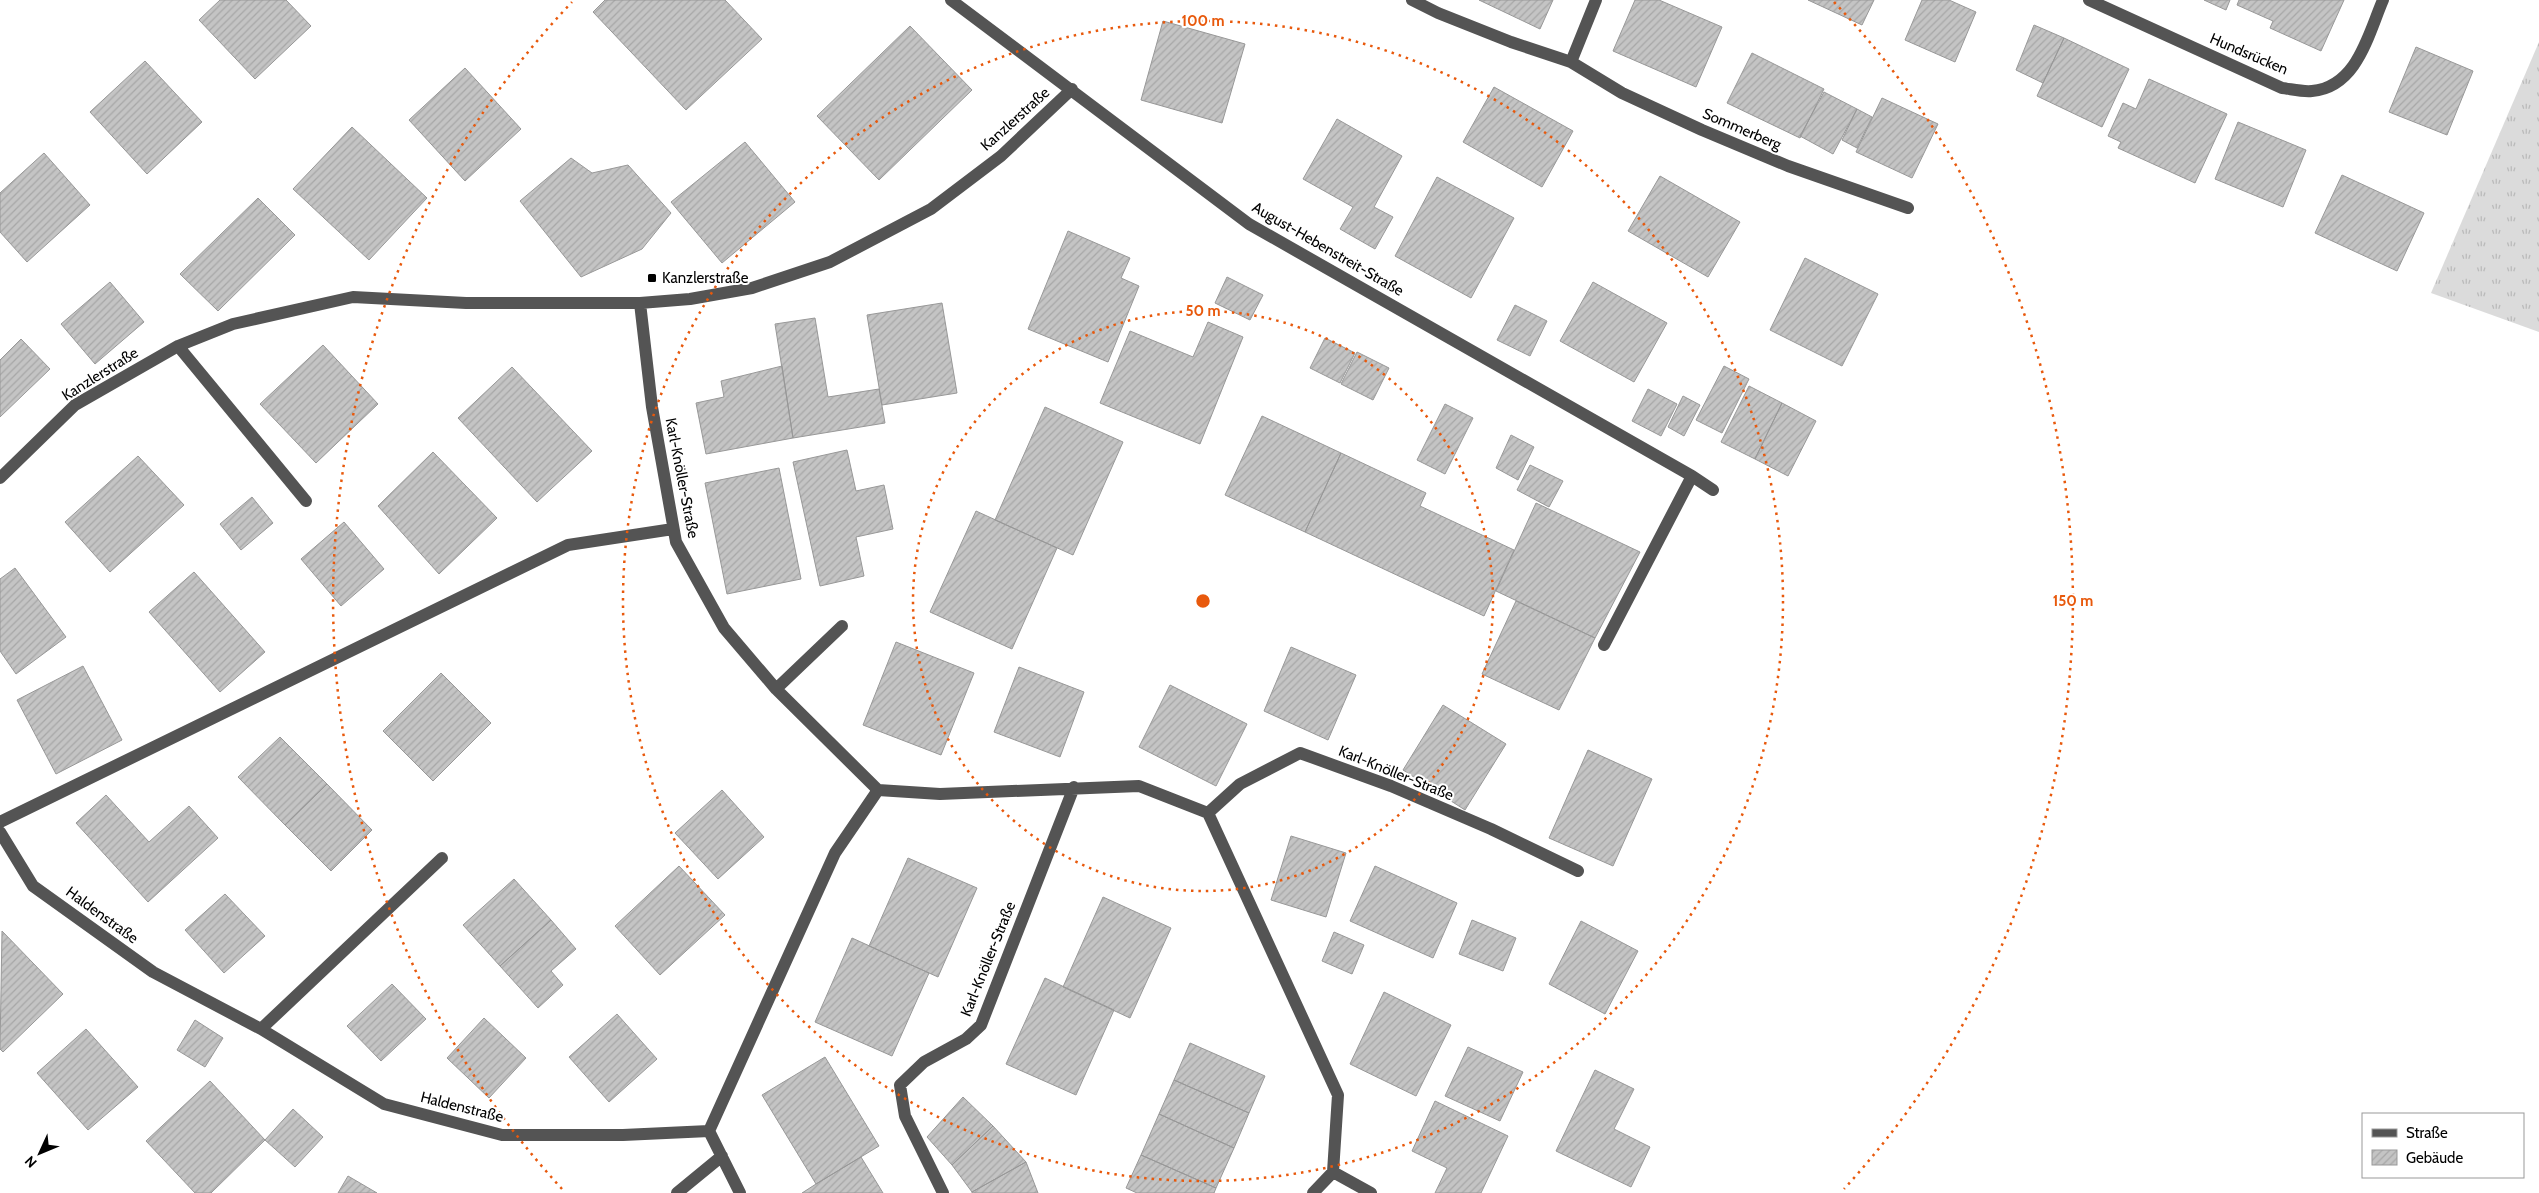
<svg xmlns="http://www.w3.org/2000/svg" width="2539" height="1193" font-family="Cabin,sans-serif">
<style>
.grass{fill:url(#grass-tufts)}
.building{fill:url(#building-hatch);stroke:#989898}
.lines{fill:none;stroke-linecap:round;stroke-linejoin:round}
.minor{stroke:#545454;stroke-width:12}
.ring{fill:none;stroke:#e8590c;stroke-width:2.5;stroke-dasharray:2.5 5}
.poi-dot{fill:#000;stroke:#fff;stroke-width:2}
.labels{text-anchor:middle;dominant-baseline:central;stroke-width:4;stroke-linejoin:round;paint-order:stroke}
.street-label{font-size:15px;fill:#000;stroke:#fff}
.poi-label{font-size:15px;fill:#000;stroke:#fff;text-anchor:start}
.centre{fill:#e8590c;stroke:#fff;stroke-width:2.5}
.ring-label{font-size:15px;text-anchor:middle;font-weight:bold;fill:#e8590c;stroke:#fff;stroke-width:4;stroke-linejoin:round;paint-order:stroke}
</style>
<defs>
<pattern id="grass-tufts" width="24" height="20" patternUnits="userSpaceOnUse" patternTransform="scale(1.25)"><rect width="24" height="20" fill="#dbdbdb"/><path d="M3 7l-1-3M5 7V3M7 7l1-3M15 17l-1-3M17 17v-4M19 17l1-3" fill="none" stroke="#bababa"/></pattern>
<pattern id="building-hatch" width="6" height="6" patternUnits="userSpaceOnUse" patternTransform="scale(1.25)"><rect width="6" height="6" fill="#c4c4c4"/><path d="M-1 1l2-2M0 6l6-6M5 7l2-2" fill="none" stroke="#a7a7a7"/></pattern>
</defs>
<rect width="100%" height="100%" fill="#fff"/>
<path class="grass" d="M 2539,42 L 2539,332 L 2431,293 Z"/>
<path class="building" d="M 220,0 L 286,0 L 311,26 L 255,79 L 199,20 Z
M 605,0 L 725,0 L 762,39 L 686,110 L 593,12 Z
M 1479,0 L 1553,0 L 1540,29 Z
M 1635,0 L 1659,0 L 1722,27 L 1696,87 L 1613,51 Z
M 1808,0 L 1874,0 L 1862,25 Z
M 1922,0 L 1949,0 L 1976,12 L 1955,62 L 1905,40 Z
M 2204,0 L 2230,0 L 2226,10 Z
M 2239,0 L 2344,0 L 2321,51 L 2270,28 L 2273,21 L 2237,5 Z
M 1163,21 L 1245,44 L 1222,123 L 1141,100 Z
M 2034,25 L 2064,38 L 2043,83 L 2016,70 Z
M 910,26 L 972,90 L 879,180 L 817,116 Z
M 2064,38 L 2129,69 L 2102,127 L 2037,96 Z
M 2416,47 L 2473,71 L 2447,135 L 2389,112 Z
M 1752,53 L 1824,89 L 1800,138 L 1727,103 Z
M 145,61 L 202,122 L 147,174 L 90,112 Z
M 465,68 L 521,129 L 465,181 L 409,120 Z
M 2149,79 L 2227,114 L 2195,183 L 2118,148 L 2121,142 L 2108,136 L 2123,103 L 2136,109 Z
M 1494,87 L 1573,131 L 1542,187 L 1463,142 Z
M 1824,92 L 1857,109 L 1833,154 L 1800,136 Z
M 1882,98 L 1938,124 L 1912,178 L 1856,152 Z
M 1857,109 L 1872,117 L 1857,148 L 1842,140 Z
M 1337,119 L 1402,156 L 1374,207 L 1393,217 L 1375,249 L 1340,229 L 1353,207 L 1303,179 Z
M 2238,122 L 2306,150 L 2283,207 L 2215,179 Z
M 352,127 L 427,198 L 369,260 L 293,189 Z
M 745,142 L 795,202 L 722,263 L 671,202 Z
M 44,153 L 90,205 L 27,262 L 0,232 L 0,193 Z
M 571,158 L 592,173 L 628,165 L 671,213 L 642,249 L 581,277 L 520,201 Z
M 2342,175 L 2424,213 L 2397,271 L 2315,233 Z
M 1660,176 L 1740,222 L 1708,277 L 1628,231 Z
M 1437,177 L 1514,218 L 1471,298 L 1395,256 Z
M 258,198 L 295,235 L 218,311 L 180,274 Z
M 1068,231 L 1130,258 L 1121,278 L 1139,286 L 1108,362 L 1028,329 Z
M 1805,258 L 1878,294 L 1842,366 L 1770,330 Z
M 1227,277 L 1263,295 L 1250,320 L 1215,303 Z
M 110,282 L 144,322 L 95,364 L 61,324 Z
M 1593,282 L 1667,323 L 1634,382 L 1560,341 Z
M 942,303 L 957,393 L 882,405 L 867,315 Z
M 1515,305 L 1547,321 L 1530,356 L 1497,340 Z
M 815,318 L 828,397 L 879,389 L 885,423 L 793,438 L 775,324 Z
M 1208,322 L 1243,337 L 1200,444 L 1100,403 L 1130,331 L 1193,357 Z
M 1325,338 L 1355,353 L 1340,383 L 1310,368 Z
M 21,339 L 50,369 L 0,417 L 0,360 Z
M 323,345 L 378,404 L 316,463 L 260,404 Z
M 1357,352 L 1389,368 L 1373,400 L 1341,384 Z
M 782,366 L 793,438 L 706,454 L 696,403 L 724,397 L 721,381 Z
M 1724,366 L 1749,379 L 1722,433 L 1696,420 Z
M 512,367 L 592,451 L 537,502 L 458,418 Z
M 1749,386 L 1782,403 L 1755,459 L 1721,442 Z
M 1648,389 L 1677,404 L 1661,436 L 1632,421 Z
M 1683,396 L 1700,405 L 1684,436 L 1668,427 Z
M 1782,403 L 1816,421 L 1788,476 L 1755,459 Z
M 1445,404 L 1473,418 L 1445,474 L 1417,460 Z
M 1045,407 L 1123,442 L 1073,555 L 995,520 Z
M 1262,416 L 1341,453 L 1305,532 L 1225,495 Z
M 1511,435 L 1534,447 L 1518,480 L 1496,468 Z
M 847,450 L 856,491 L 884,485 L 893,529 L 856,537 L 864,576 L 820,586 L 793,462 Z
M 433,452 L 497,518 L 439,574 L 378,506 Z
M 1341,453 L 1426,493 L 1420,506 L 1514,550 L 1484,616 L 1305,532 Z
M 138,456 L 184,505 L 110,572 L 65,522 Z
M 1530,465 L 1563,481 L 1549,507 L 1517,490 Z
M 779,468 L 801,579 L 727,594 L 705,483 Z
M 252,497 L 273,523 L 241,550 L 220,524 Z
M 1536,503 L 1640,552 L 1595,638 L 1496,591 Z
M 976,511 L 1057,548 L 1012,649 L 930,612 Z
M 344,522 L 384,569 L 341,606 L 301,559 Z
M 15,568 L 66,637 L 16,674 L 0,651 L 0,579 Z
M 194,572 L 265,652 L 220,692 L 149,612 Z
M 1516,601 L 1595,638 L 1559,710 L 1482,674 Z
M 896,642 L 974,673 L 941,755 L 863,725 Z
M 1291,647 L 1356,675 L 1328,740 L 1264,711 Z
M 83,666 L 122,740 L 56,774 L 17,700 Z
M 1019,667 L 1084,692 L 1060,757 L 994,732 Z
M 441,673 L 491,723 L 433,781 L 383,731 Z
M 1170,685 L 1247,724 L 1216,786 L 1139,747 Z
M 1443,705 L 1506,744 L 1465,810 L 1403,770 Z
M 280,737 L 327,784 L 285,825 L 238,777 Z
M 1588,750 L 1652,779 L 1613,866 L 1549,838 Z
M 327,784 L 372,830 L 331,871 L 285,825 Z
M 722,790 L 764,837 L 718,879 L 675,833 Z
M 106,795 L 149,842 L 189,806 L 218,838 L 148,902 L 76,823 Z
M 1291,836 L 1346,853 L 1326,917 L 1271,900 Z
M 908,858 L 977,888 L 938,977 L 869,946 Z
M 679,866 L 725,915 L 660,975 L 615,926 Z
M 1375,866 L 1457,903 L 1433,958 L 1350,921 Z
M 514,879 L 551,920 L 500,966 L 463,925 Z
M 225,894 L 265,936 L 224,973 L 185,930 Z
M 1103,897 L 1171,928 L 1130,1018 L 1063,987 Z
M 551,920 L 576,949 L 551,971 L 563,985 L 538,1008 L 500,966 Z
M 1472,920 L 1516,938 L 1503,971 L 1459,954 Z
M 1581,921 L 1638,951 L 1605,1014 L 1549,984 Z
M 2,931 L 63,994 L 3,1052 L 0,1049 Z
M 1334,932 L 1364,945 L 1352,974 L 1322,961 Z
M 852,938 L 929,973 L 892,1056 L 815,1022 Z
M 1045,978 L 1114,1010 L 1076,1095 L 1006,1064 Z
M 392,984 L 426,1019 L 381,1061 L 347,1026 Z
M 1384,992 L 1451,1025 L 1416,1096 L 1350,1064 Z
M 617,1014 L 657,1059 L 609,1102 L 569,1057 Z
M 484,1018 L 526,1058 L 489,1098 L 447,1058 Z
M 195,1020 L 223,1038 L 205,1067 L 177,1050 Z
M 86,1029 L 138,1087 L 88,1130 L 37,1073 Z
M 1190,1043 L 1265,1076 L 1249,1113 L 1174,1080 Z
M 1468,1047 L 1523,1072 L 1500,1121 L 1445,1096 Z
M 825,1057 L 879,1146 L 816,1184 L 762,1095 Z
M 1595,1070 L 1634,1089 L 1614,1129 L 1650,1147 L 1631,1187 L 1556,1151 Z
M 1174,1080 L 1249,1113 L 1234,1148 L 1159,1114 Z
M 210,1081 L 265,1140 L 211,1193 L 195,1193 L 146,1141 Z
M 963,1097 L 993,1126 L 952,1165 L 927,1137 Z
M 1435,1101 L 1508,1136 L 1481,1193 L 1435,1193 L 1447,1168 L 1412,1151 Z
M 293,1109 L 323,1137 L 295,1167 L 265,1140 Z
M 1159,1114 L 1234,1148 L 1216,1188 L 1141,1155 Z
M 993,1126 L 1026,1162 L 972,1192 L 952,1165 Z
M 1141,1155 L 1216,1188 L 1214,1193 L 1137,1193 L 1126,1188 Z
M 861,1157 L 883,1193 L 802,1193 L 816,1184 Z
M 1026,1162 L 1038,1193 L 972,1193 L 972,1192 Z
M 348,1176 L 377,1193 L 338,1193 Z"/>
<g class="lines">
<path class="minor" d="M 951,0 L 1249,224 L 1692,476 L 1713,490
M 1412,0 L 1438,13 L 1511,42 L 1571,62 L 1622,93 L 1702,130 L 1788,166 L 1908,208
M 2089,0 L 2282,88 C 2291,89 2302,92 2312,91 C 2357,87 2368,35 2383,0
M 1571,62 L 1596,0
M 640,303 L 652,407 L 676,542 L 724,628 L 776,689 L 878,790 L 940,794 L 1139,786 L 1208,813 L 1338,1095 L 1333,1172 L 1313,1193
M 178,346 L 306,501
M 0,478 L 75,405 L 178,346 L 233,324 L 353,297 L 466,303 L 640,303 L 690,299 L 752,288 L 830,262 L 931,209 L 1001,156 L 1072,89
M 1604,645 L 1692,476
M 776,689 L 842,626
M 1208,813 L 1240,784 L 1300,753 L 1391,786 L 1491,829 L 1578,871
M 0,822 L 568,545 L 673,529
M 0,832 L 33,886 L 153,972 L 261,1029 L 384,1104 L 502,1135 L 623,1135 L 709,1131 L 740,1193
M 261,1029 L 442,858
M 709,1131 L 835,853 L 878,790
M 1333,1172 L 1371,1193
M 677,1193 L 722,1156
M 943,1193 L 905,1116 L 900,1085 L 924,1062 L 966,1039 L 981,1025 L 1074,787"/>
</g>
<g class="ring">
<circle cx="1203" cy="601" r="290"/>
<circle cx="1203" cy="601" r="580"/>
<path d="M562 1189A870 870 0 0 1 572 2M1834 2A870 870 0 0 1 1844 1189"/>
</g>
<rect class="poi-dot" x="647" y="273" width="10" height="10" rx="2.5"/>
<g class="labels">
<g class="street-label">
<text transform="translate(2249 54) rotate(23)">Hundsrücken</text>
<text transform="translate(1015 119) rotate(-42)">Kanzlerstraße</text>
<text transform="translate(1742 129) rotate(23)">Sommerberg</text>
<text transform="translate(1328 249) rotate(30)">August-Hebenstreit-Straße</text>
<text transform="translate(100 374) rotate(-32)">Kanzlerstraße</text>
<text transform="translate(682 478) rotate(79)">Karl-Knöller-Straße</text>
<text transform="translate(1396 773) rotate(22)">Karl-Knöller-Straße</text>
<text transform="translate(102 915) rotate(36)">Haldenstraße</text>
<text transform="translate(988 959) rotate(-68)">Karl-Knöller-Straße</text>
<text transform="translate(462 1107) rotate(14)">Haldenstraße</text>
</g>
<g class="poi-label">
<text x="662" y="278">Kanzlerstraße</text>
</g>
</g>
<circle cx="1203" cy="601" r="8" class="centre"/>
<g class="ring-label">
<text x="1203" y="26">100 m</text>
<text x="1203" y="316">50 m</text>
<text x="2073" y="606">150 m</text>
</g>
<rect x="2362" y="1113" width="162" height="65" fill="#ffffff" stroke="#999999"/>
<rect x="2372" y="1129" width="25" height="8" fill="#545454" stroke="#999999"/>
<text x="2406" y="1138" font-size="15" fill="#000000">Straße</text>
<rect x="2372" y="1150" width="25" height="15" fill="url(#building-hatch)" stroke="#999999"/>
<text x="2406" y="1163" font-size="15" fill="#000000">Gebäude</text>
<g transform="translate(40 1153) rotate(226)" stroke="#ffffff" stroke-width="4" paint-order="stroke">
<path d="M0-4L9 19L0 12L-9 19Z" fill="#000000"/>
<text y="-8" font-size="14" font-weight="bold" text-anchor="middle" fill="#000000">N</text>
</g>
</svg>
